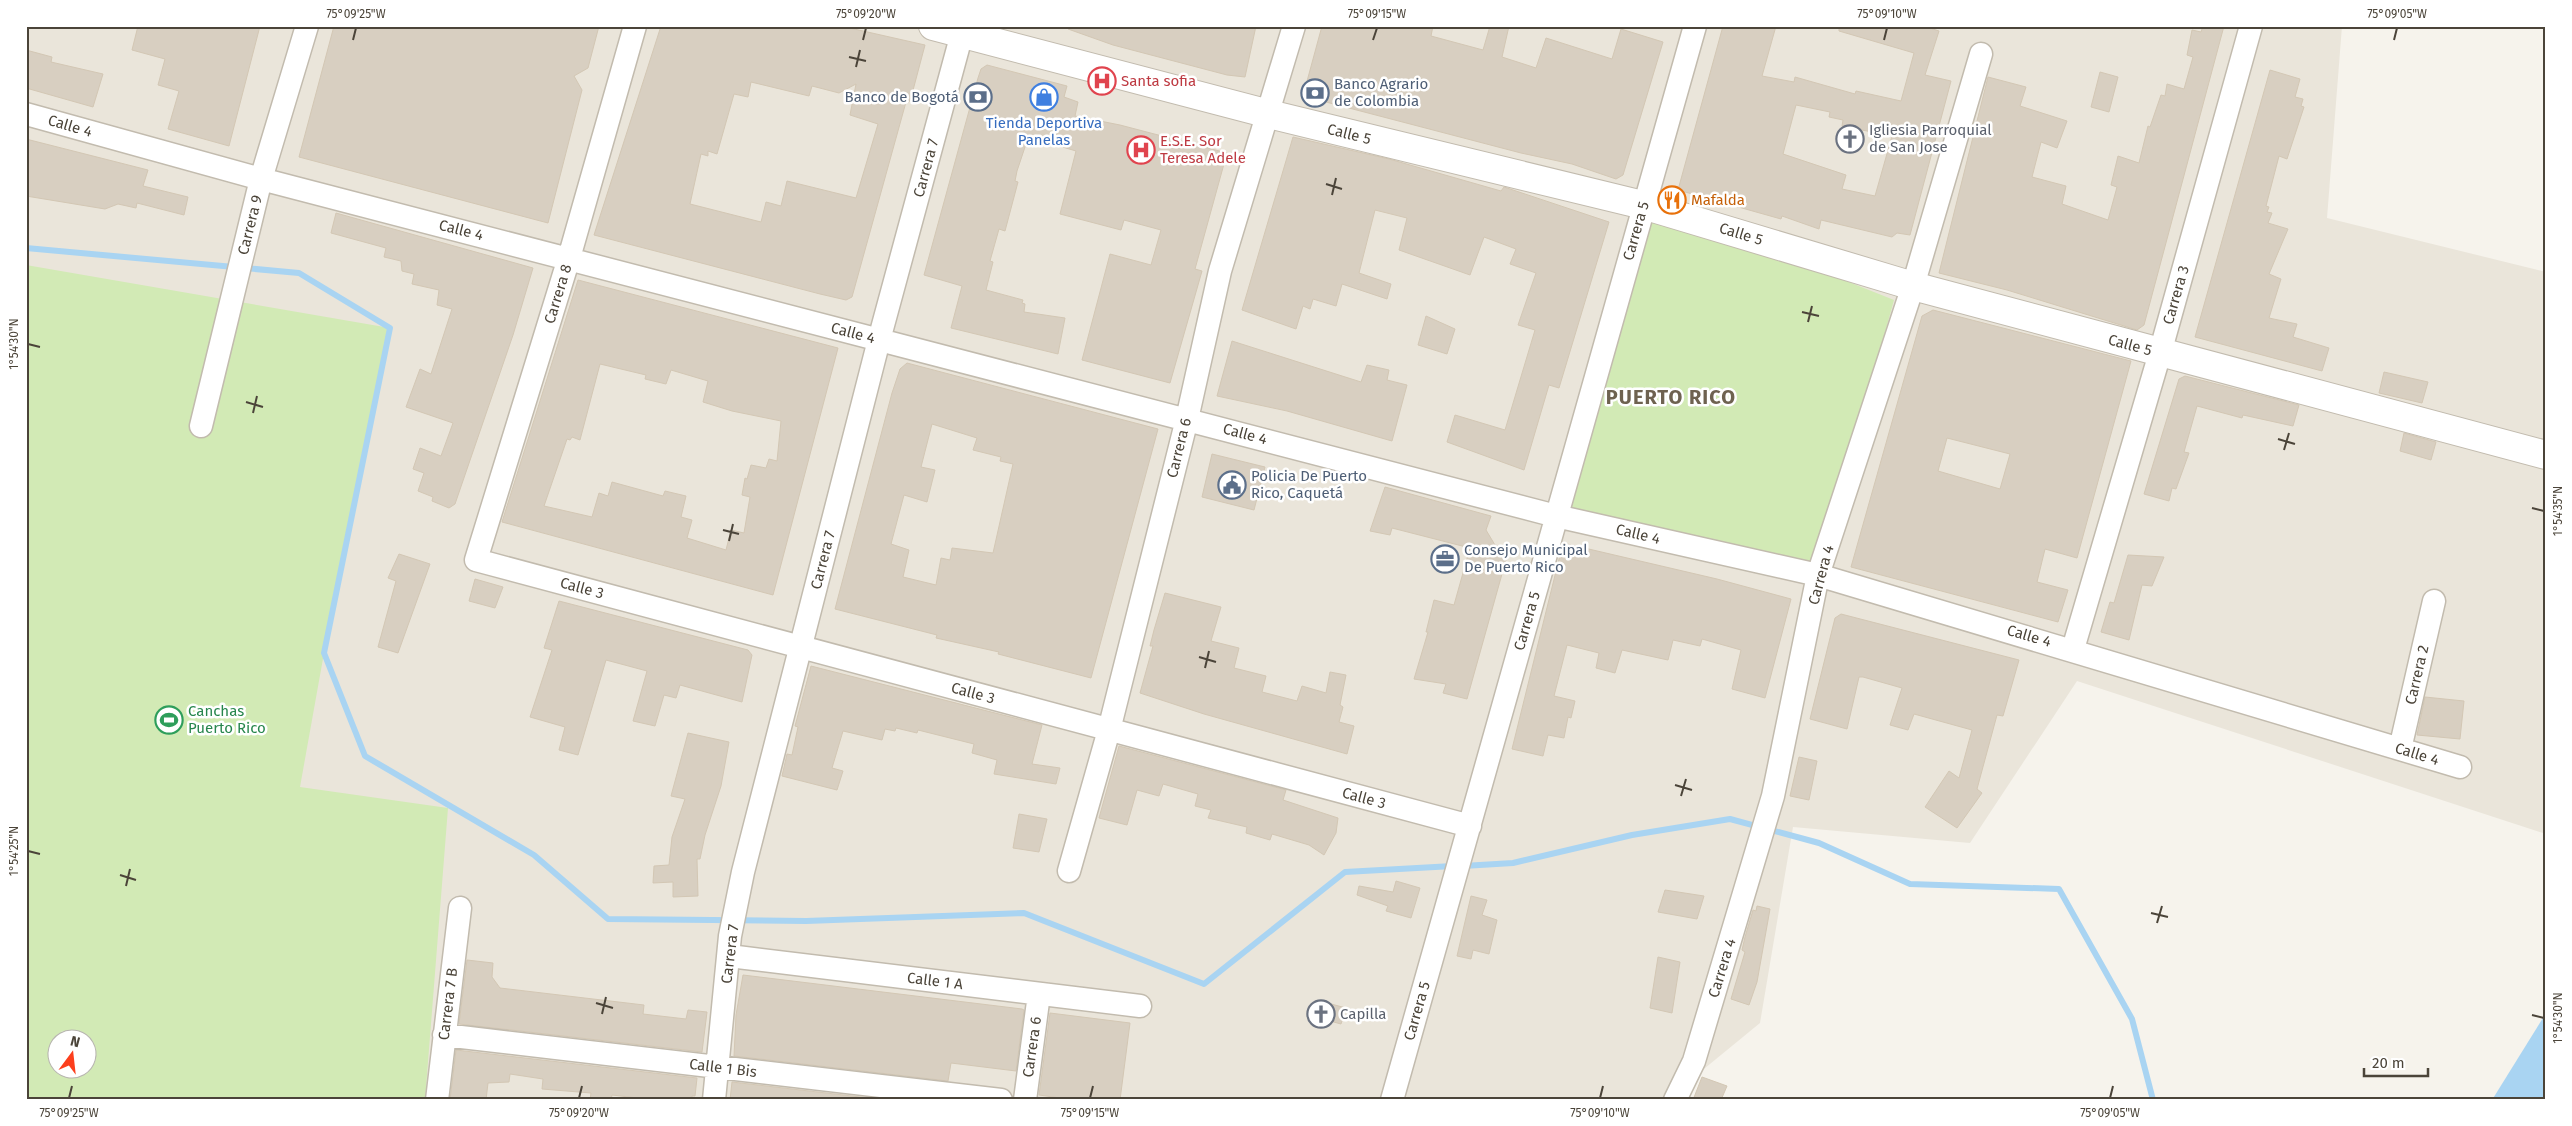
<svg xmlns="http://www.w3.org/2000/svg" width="2572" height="1126" font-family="'Fira Sans',sans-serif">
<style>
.residential{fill:#eae5da;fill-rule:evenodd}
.green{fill:#d2eab5;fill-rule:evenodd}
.water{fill:#a9d4f2}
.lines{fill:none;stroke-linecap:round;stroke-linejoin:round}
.stream{stroke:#a9d4f2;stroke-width:6}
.building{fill:#d8cfc1;stroke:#d3c7b4;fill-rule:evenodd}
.minor-casing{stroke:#c2bbae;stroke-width:25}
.tertiary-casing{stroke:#c2bbae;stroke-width:30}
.minor{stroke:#fff;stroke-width:22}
.tertiary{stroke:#fff;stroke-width:28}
.ticks{fill:none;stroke:#4b4439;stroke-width:2}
.labels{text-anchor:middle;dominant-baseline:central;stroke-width:5;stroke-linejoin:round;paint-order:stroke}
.health-label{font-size:15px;fill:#be3a42;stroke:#fff;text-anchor:start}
.service-label{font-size:15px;fill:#4e5e75;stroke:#fff;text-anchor:start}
.shop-label{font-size:15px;fill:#366cbe;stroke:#fff}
.street-label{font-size:15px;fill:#4b4439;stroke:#fff}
.worship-label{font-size:15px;fill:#5b616d;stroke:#fff;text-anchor:start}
.food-label{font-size:15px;fill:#c56008;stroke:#fff;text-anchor:start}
.leisure-label{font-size:15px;fill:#27864d;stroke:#fff;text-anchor:start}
.district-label{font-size:20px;font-weight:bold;letter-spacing:1px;fill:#6e6250;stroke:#fff}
.neatline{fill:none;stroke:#4b4439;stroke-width:2}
.ticks-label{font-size:12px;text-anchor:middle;fill:#4b4439}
</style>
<rect width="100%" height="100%" fill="#f6f3ec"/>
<path class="residential" d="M 26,26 L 2342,26 L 2327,218 L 2546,272 L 2546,834 L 2077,681 L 1970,843 L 1793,827 L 1760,1023 L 1699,1073 L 1689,1100 L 26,1100 ZM 58,1038 L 88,1038 L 88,1068 L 58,1068 Z"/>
<path class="green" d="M 1650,218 L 1791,259 L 1894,300 L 1818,575 L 1564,513 Z
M 26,265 L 390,328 L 324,653 L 300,787 L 448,808 L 425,1100 L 26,1100 ZM 58,1038 L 88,1038 L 88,1068 L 58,1068 Z"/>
<path class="water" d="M 2546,1013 L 2546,1100 L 2492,1100 Z"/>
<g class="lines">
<path class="stream" d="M 26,248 L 299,273 L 390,328 L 324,653 L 365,756 L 534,855 L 608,919 L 806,921 L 1024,913 L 1204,984 L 1345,872 L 1453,866
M 1463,866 L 1513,863 L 1632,835 L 1730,819 L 1819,843 L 1910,884 L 2059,889 L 2132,1019 L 2153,1100"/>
</g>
<path class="building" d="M 138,26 L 260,26 L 229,146 L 168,129 L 179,91 L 158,85 L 165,59 L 132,50 Z
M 334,26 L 599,26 L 588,68 L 574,76 L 582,90 L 548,223 L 299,157 Z
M 661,26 L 841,26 L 925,45 L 912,94 L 909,102 L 906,102 L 852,297 L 846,300 L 820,294 L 594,235 ZM 751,82 L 809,96 L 812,86 L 839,93 L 856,84 L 850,115 L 878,124 L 856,198 L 787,181 L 781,206 L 766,202 L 761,222 L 690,204 L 701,154 L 708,156 L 708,151 L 717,154 L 734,94 L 748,97 Z
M 1068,26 L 1256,26 L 1245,77 L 1227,75 L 1113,45 L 1068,29 Z
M 1322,26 L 1433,26 L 1431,36 L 1483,50 L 1490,26 L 1509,26 L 1502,57 L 1536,68 L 1546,38 L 1612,59 L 1621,29 L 1663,42 L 1623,175 L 1616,179 L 1572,164 L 1521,153 L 1303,96 Z
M 1723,26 L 1776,26 L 1762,76 L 1794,82 L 1795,77 L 1855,94 L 1856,91 L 1901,101 L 1914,53 L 1839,31 L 1839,26 L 1924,26 L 1939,31 L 1925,75 L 1951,81 L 1910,235 L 1897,233 L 1892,237 L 1821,220 L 1819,229 L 1782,216 L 1781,219 L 1678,190 ZM 1796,105 L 1830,112 L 1829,117 L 1843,120 L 1842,126 L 1892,136 L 1875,196 L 1842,189 L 1846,175 L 1783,154 Z
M 2203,26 L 2224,26 L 2144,325 L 2137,330 L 2007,290 L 1939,273 L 1988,77 L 2026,87 L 2020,106 L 2067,121 L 2057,148 L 2041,142 L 2032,177 L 2066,186 L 2062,204 L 2108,220 L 2117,187 L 2111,185 L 2118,156 L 2139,163 L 2148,126 L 2150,127 L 2161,95 L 2165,96 L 2167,84 L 2184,89 L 2193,57 L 2187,55 L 2192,30 L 2201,32 Z
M 26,50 L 52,57 L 51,62 L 103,74 L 93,107 L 26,88 Z
M 987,65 L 1067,86 L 1064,97 L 1078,102 L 1075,116 L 1120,125 L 1227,153 L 1195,269 L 1202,271 L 1170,383 L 1082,360 L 1110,254 L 1151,265 L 1161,230 L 1124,220 L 1121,230 L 1060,214 L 1076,151 L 1039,140 L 1038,144 L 1027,141 L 1017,171 L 1015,181 L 1018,182 L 1005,231 L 999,229 L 990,261 L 993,262 L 986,290 L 1023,300 L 1022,303 L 1025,304 L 1024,312 L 1065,318 L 1058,354 L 951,328 L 962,286 L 924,275 L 978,78 L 981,69 Z
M 2270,70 L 2300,79 L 2295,97 L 2303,99 L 2301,106 L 2304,107 L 2287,159 L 2279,156 L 2266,206 L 2269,207 L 2267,212 L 2272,213 L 2268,223 L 2288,229 L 2269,274 L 2281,279 L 2269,318 L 2297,324 L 2293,337 L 2329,348 L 2322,371 L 2195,337 Z
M 2100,72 L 2118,77 L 2109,112 L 2091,107 Z
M 1293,137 L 1389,159 L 1501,191 L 1504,187 L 1609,222 L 1559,388 L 1549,385 L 1524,470 L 1447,442 L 1455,415 L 1505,430 L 1535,330 L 1518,325 L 1536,273 L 1510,264 L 1516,249 L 1484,237 L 1470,275 L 1399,250 L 1407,218 L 1375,210 L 1359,273 L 1391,284 L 1387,299 L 1342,284 L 1336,306 L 1313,299 L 1310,309 L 1303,306 L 1296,329 L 1242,310 Z
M 26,139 L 148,170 L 143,186 L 188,197 L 184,215 L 137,203 L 136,208 L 118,204 L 105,209 L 26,196 Z
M 336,213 L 533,268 L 513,335 L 455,504 L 449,508 L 432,501 L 433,497 L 418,491 L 424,473 L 413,469 L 420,448 L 441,456 L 453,423 L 406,407 L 420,369 L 431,374 L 452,309 L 437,305 L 439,290 L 412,284 L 414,274 L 402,271 L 401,261 L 384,257 L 386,248 L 331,233 Z
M 578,280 L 838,348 L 773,595 L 502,522 ZM 600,364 L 646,375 L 645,379 L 666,384 L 671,370 L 708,381 L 703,402 L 732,411 L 781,421 L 777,461 L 769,459 L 766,468 L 751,465 L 747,479 L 745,478 L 742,495 L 750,497 L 744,533 L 731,530 L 726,550 L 687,538 L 692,520 L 681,517 L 686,496 L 665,491 L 663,496 L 612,482 L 608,496 L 599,493 L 592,517 L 544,506 L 567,439 L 570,440 L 572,437 L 580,440 Z
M 1933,310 L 2131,361 L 2077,558 L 2045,549 L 2037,582 L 2068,590 L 2058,622 L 1851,567 L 1922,316 ZM 1947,438 L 2010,454 L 2000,489 L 1938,471 Z
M 1426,316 L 1455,329 L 1447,354 L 1418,345 Z
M 1232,341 L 1361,382 L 1367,365 L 1389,370 L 1387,380 L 1407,385 L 1392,441 L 1287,411 L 1217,396 Z
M 907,363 L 1158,429 L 1091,678 L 998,654 L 999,652 L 936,638 L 937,635 L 835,609 L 892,393 L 900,369 ZM 932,424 L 977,438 L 973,450 L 1001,457 L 1000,461 L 1013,464 L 993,553 L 952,548 L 950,560 L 941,558 L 936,585 L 903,577 L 909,550 L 891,544 L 904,495 L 927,502 L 935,470 L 921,467 Z
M 2384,372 L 2428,382 L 2422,403 L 2379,393 Z
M 2185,376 L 2299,405 L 2293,426 L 2243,415 L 2242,418 L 2197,406 L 2184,452 L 2189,453 L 2176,489 L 2172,488 L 2169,501 L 2144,494 L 2179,379 Z
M 2404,433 L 2436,442 L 2431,460 L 2400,451 Z
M 1212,454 L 1265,467 L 1254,510 L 1202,497 Z
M 1385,487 L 1491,516 L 1486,530 L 1495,545 L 1509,549 L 1467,699 L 1443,693 L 1446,684 L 1414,679 L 1428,632 L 1426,632 L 1434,600 L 1454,605 L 1470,548 L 1392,528 L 1390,535 L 1370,531 Z
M 1563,543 L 1717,579 L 1791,599 L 1765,698 L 1732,689 L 1741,650 L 1702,639 L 1700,646 L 1673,640 L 1668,660 L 1622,650 L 1615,673 L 1596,668 L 1599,653 L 1567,645 L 1554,696 L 1575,701 L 1571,718 L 1568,717 L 1564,738 L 1548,735 L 1543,756 L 1512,749 Z
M 399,554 L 430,564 L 398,653 L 378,647 L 396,581 L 388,578 Z
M 2128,555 L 2164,557 L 2152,586 L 2142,585 L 2129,640 L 2101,632 L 2110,602 L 2114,603 Z
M 475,579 L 503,587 L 495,608 L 469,601 Z
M 1165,593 L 1221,607 L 1211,641 L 1239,648 L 1234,668 L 1266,676 L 1262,692 L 1297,701 L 1302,686 L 1326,693 L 1330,672 L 1346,675 L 1340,705 L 1343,707 L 1339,722 L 1354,726 L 1347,754 L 1204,714 L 1140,693 L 1153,646 L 1150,646 L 1154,630 Z
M 559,601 L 748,650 L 752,655 L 742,702 L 680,685 L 676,698 L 664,695 L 655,726 L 633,721 L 647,671 L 606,660 L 578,755 L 559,750 L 565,727 L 530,717 L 552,650 L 544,648 Z
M 1841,614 L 2019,660 L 2003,716 L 1997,715 L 1977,789 L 1982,793 L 1957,828 L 1925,807 L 1949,771 L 1959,778 L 1972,730 L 1914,714 L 1908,730 L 1890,725 L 1902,688 L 1863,677 L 1859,677 L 1847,729 L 1810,719 L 1835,618 Z
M 811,666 L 1042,725 L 1032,764 L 1060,768 L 1056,784 L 994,774 L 997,760 L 972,753 L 974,744 L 918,730 L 917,733 L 896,728 L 895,731 L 885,729 L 882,740 L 843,731 L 832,768 L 843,771 L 837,790 L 782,776 L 787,754 L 792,755 L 798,727 L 795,726 Z
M 2425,697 L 2464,701 L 2460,739 L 2417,735 Z
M 688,733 L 729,742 L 721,786 L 705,835 L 700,859 L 697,859 L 698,896 L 673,897 L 673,882 L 653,883 L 654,866 L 669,865 L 672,837 L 685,799 L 671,796 Z
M 1119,746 L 1286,790 L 1283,800 L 1338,818 L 1336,833 L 1324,855 L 1309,845 L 1272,834 L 1270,840 L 1246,833 L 1247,827 L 1208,818 L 1211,810 L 1195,806 L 1198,794 L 1163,784 L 1159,796 L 1137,790 L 1127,825 L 1099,818 Z
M 1799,757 L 1817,761 L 1809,800 L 1790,796 Z
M 1019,814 L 1047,819 L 1039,852 L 1013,848 Z
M 1396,881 L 1420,888 L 1411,918 L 1386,911 L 1388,906 L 1357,895 L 1359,886 L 1393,892 Z
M 1665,890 L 1704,896 L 1697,919 L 1658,912 Z
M 1471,896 L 1487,900 L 1482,915 L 1497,920 L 1489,954 L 1473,950 L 1471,959 L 1457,956 Z
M 1757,906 L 1770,909 L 1757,982 L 1749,1005 L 1731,999 L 1745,952 L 1742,950 L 1745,937 L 1753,910 L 1756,911 Z
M 1658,957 L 1680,962 L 1672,1013 L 1650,1008 Z
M 467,960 L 493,963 L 492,977 L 500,988 L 644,1005 L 643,1014 L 686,1019 L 688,1010 L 707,1012 L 702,1052 L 459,1024 Z
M 743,975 L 1022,1009 L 1024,1010 L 1016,1071 L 951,1063 L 948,1081 L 734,1056 L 736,1015 Z
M 1320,1001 L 1346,1008 L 1341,1024 L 1315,1017 Z
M 1050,1013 L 1130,1023 L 1120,1100 L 1082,1098 L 1081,1100 L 1074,1100 L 1039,1095 Z
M 456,1050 L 697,1078 L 695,1096 L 692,1096 L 692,1100 L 654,1100 L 612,1095 L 611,1100 L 590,1100 L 591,1093 L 542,1089 L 543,1079 L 510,1074 L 509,1082 L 488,1083 L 486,1100 L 450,1100 Z
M 1702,1077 L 1727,1086 L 1721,1100 L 1693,1100 Z
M 732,1082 L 886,1100 L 730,1100 Z"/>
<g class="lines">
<g class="minor-casing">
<path id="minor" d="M 635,26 L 569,258 L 476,560 L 1470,826
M 26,114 L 261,179 L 1556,516 L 1818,575 L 2460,767
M 201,426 L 261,179 L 307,26
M 2073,649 L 2160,353 L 2251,26
M 2400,749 L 2434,601
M 1069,871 L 1109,730 L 1187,419 L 1220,271 L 1294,26
M 729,956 L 1140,1006
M 444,1035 L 1001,1100
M 437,1100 L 460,908
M 714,1100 L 730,936 L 743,872 L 879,340 L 964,26
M 1025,1100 L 1039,994
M 1392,1100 L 1695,26
M 1675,1100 L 1694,1061 L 1773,796 L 1818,575 L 1913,286 L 1981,54"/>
</g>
<g class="tertiary-casing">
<path id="tertiary" d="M 933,26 L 1269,114 L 1643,205 L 1913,286 L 2546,455"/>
</g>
<use href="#minor" class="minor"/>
<use href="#tertiary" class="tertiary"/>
</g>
<path class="ticks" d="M 353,40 L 356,28M 863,40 L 866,28M 1373,40 L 1377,28M 1884,40 L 1887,28M 2394,40 L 2397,28M 849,57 L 866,61M 856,67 L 860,50M 1326,184 L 1342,189M 1332,195 L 1336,178M 1802,312 L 1819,316M 1808,322 L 1812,306M 28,344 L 40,347M 246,402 L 263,407M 253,413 L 257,396M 2278,439 L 2295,444M 2284,450 L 2289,433M 2532,508 L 2544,511M 723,530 L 739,534M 729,541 L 733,524M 1199,657 L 1216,662M 1205,668 L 1209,651M 1675,785 L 1692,790M 1681,796 L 1686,779M 28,851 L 40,854M 120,875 L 136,880M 126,886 L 130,869M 2151,913 L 2168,917M 2157,923 L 2162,906M 596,1003 L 613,1008M 602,1014 L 606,997M 2532,1015 L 2544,1018M 69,1098 L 72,1086M 579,1098 L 582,1086M 1090,1098 L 1093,1086M 1600,1098 L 1603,1086M 2110,1098 L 2113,1086"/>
<defs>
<g id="hospital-ring" transform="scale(1.4375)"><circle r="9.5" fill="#fff" stroke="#e0444e" stroke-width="1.5"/><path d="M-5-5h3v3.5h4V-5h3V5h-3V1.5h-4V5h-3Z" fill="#e0444e"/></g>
<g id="bank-ring" transform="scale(1.4375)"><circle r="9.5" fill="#fff" stroke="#5c6f8a" stroke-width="1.5"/><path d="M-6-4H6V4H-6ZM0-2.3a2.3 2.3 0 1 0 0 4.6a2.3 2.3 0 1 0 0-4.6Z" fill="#5c6f8a"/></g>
<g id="shop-ring" transform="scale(1.4375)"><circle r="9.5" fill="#fff" stroke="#3f7fe0" stroke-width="1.5"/><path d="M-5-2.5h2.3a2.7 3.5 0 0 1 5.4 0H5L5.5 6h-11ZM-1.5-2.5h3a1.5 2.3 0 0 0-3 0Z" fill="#3f7fe0"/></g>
<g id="church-ring" transform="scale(1.4375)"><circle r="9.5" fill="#fff" stroke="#6b7280" stroke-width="1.5"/><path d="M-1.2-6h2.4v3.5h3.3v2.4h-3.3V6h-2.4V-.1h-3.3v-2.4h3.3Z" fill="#6b7280"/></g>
<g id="restaurant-ring" transform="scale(1.4375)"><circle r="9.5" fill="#fff" stroke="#e8710a" stroke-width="1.5"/><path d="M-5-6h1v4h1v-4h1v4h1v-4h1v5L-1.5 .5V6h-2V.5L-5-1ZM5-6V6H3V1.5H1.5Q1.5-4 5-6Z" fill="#e8710a"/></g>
<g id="civic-ring" transform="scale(1.4375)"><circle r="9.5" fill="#fff" stroke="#5c6f8a" stroke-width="1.5"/><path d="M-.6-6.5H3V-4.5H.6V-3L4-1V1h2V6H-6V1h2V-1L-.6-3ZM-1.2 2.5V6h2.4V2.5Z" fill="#5c6f8a"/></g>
<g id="office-ring" transform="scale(1.4375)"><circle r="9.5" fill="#fff" stroke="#5c6f8a" stroke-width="1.5"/><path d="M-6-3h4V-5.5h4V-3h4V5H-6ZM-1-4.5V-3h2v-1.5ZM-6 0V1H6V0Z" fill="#5c6f8a"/></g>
<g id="stadium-ring" transform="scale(1.4375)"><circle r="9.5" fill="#fff" stroke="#2e9e5b" stroke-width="1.5"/><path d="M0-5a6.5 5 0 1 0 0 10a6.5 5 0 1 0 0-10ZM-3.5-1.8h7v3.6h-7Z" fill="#2e9e5b"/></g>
</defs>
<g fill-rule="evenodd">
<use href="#hospital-ring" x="1102" y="81"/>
<use href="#bank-ring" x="1315" y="93"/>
<use href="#bank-ring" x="978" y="97"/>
<use href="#shop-ring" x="1044" y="97"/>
<use href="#church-ring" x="1850" y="139"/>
<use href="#hospital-ring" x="1141" y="150"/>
<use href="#restaurant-ring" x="1672" y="200"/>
<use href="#civic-ring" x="1232" y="485"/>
<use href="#office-ring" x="1445" y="559"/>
<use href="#stadium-ring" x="169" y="720"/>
<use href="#church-ring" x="1321" y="1014"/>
</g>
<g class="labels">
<g class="health-label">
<text x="1121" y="81">Santa sofia</text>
<text x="1160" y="141">E.S.E. Sor<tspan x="1160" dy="17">Teresa Adele</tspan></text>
</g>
<g class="service-label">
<text x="1334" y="84">Banco Agrario<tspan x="1334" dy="17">de Colombia</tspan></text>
<text x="959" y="97" text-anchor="end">Banco de Bogotá</text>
<text x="1251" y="476">Policia De Puerto<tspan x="1251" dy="17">Rico, Caquetá</tspan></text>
<text x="1464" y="550">Consejo Municipal<tspan x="1464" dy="17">De Puerto Rico</tspan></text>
</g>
<g class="shop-label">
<text x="1044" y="123">Tienda Deportiva<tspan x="1044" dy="17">Panelas</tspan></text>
</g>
<g class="street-label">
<text transform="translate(70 126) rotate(16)">Calle 4</text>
<text transform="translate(1349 134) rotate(14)">Calle 5</text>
<text transform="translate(926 168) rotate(-75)">Carrera 7</text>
<text transform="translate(250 225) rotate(-76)">Carrera 9</text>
<text transform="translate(461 230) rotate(14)">Calle 4</text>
<text transform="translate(1636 231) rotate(-74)">Carrera 5</text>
<text transform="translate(1741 234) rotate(17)">Calle 5</text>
<text transform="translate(558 294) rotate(-73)">Carrera 8</text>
<text transform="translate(2176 295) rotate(-74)">Carrera 3</text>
<text transform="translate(853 333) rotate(15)">Calle 4</text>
<text transform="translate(2130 345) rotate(15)">Calle 5</text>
<text transform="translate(1245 434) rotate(15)">Calle 4</text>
<text transform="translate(1179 448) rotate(-76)">Carrera 6</text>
<text transform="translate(1638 534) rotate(13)">Calle 4</text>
<text transform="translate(823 560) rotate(-76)">Carrera 7</text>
<text transform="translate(1821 575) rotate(-75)">Carrera 4</text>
<text transform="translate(582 588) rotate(15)">Calle 3</text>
<text transform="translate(1527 621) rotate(-74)">Carrera 5</text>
<text transform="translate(2029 636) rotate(16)">Calle 4</text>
<text transform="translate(2417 675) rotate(-77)">Carrera 2</text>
<text transform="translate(973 693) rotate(15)">Calle 3</text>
<text transform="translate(2417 754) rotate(17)">Calle 4</text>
<text transform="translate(1364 798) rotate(15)">Calle 3</text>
<text transform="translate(730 954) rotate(-83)">Carrera 7</text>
<text transform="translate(1722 968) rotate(-73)">Carrera 4</text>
<text transform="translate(935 981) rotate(7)">Calle 1 A</text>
<text transform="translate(448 1004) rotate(-83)">Carrera 7 B</text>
<text transform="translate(1417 1011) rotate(-74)">Carrera 5</text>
<text transform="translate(1032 1047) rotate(-82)">Carrera 6</text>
<text transform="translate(723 1068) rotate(7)">Calle 1 Bis</text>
</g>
<g class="worship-label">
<text x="1869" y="130">Igliesia Parroquial<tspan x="1869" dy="17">de San Jose</tspan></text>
<text x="1340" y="1014">Capilla</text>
</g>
<g class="food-label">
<text x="1691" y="200">Mafalda</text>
</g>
<g class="leisure-label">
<text x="188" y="711">Canchas<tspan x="188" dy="17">Puerto Rico</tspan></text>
</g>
<g class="district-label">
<text x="1671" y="397">PUERTO RICO</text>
</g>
</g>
<rect width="2572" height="1126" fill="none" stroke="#ffffff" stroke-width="55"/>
<g transform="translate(72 1054) rotate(15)"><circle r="24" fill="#ffffff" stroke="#b7b4b0"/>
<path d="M0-4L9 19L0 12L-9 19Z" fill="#fc3f1d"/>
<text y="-8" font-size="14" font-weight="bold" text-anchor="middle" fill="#4b4439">N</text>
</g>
<path d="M2364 1068v8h64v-8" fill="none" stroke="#4b4439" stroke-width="2.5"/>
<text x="2372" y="1068" font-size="15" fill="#4b4439" stroke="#ffffff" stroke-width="4" paint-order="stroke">20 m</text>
<rect x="28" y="28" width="2516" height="1070" class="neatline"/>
<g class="ticks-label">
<text x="356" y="18">75°09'25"W</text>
<text x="866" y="18">75°09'20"W</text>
<text x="1377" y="18">75°09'15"W</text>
<text x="1887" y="18">75°09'10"W</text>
<text x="2397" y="18">75°09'05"W</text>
<text transform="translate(14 344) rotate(-90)" y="4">1°54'30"N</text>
<text transform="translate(2558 511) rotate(-90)" y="4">1°54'35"N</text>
<text transform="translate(14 851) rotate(-90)" y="4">1°54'25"N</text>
<text transform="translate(2558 1018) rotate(-90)" y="4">1°54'30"N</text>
<text x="69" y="1117">75°09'25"W</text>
<text x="579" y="1117">75°09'20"W</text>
<text x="1090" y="1117">75°09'15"W</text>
<text x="1600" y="1117">75°09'10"W</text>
<text x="2110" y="1117">75°09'05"W</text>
</g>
</svg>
